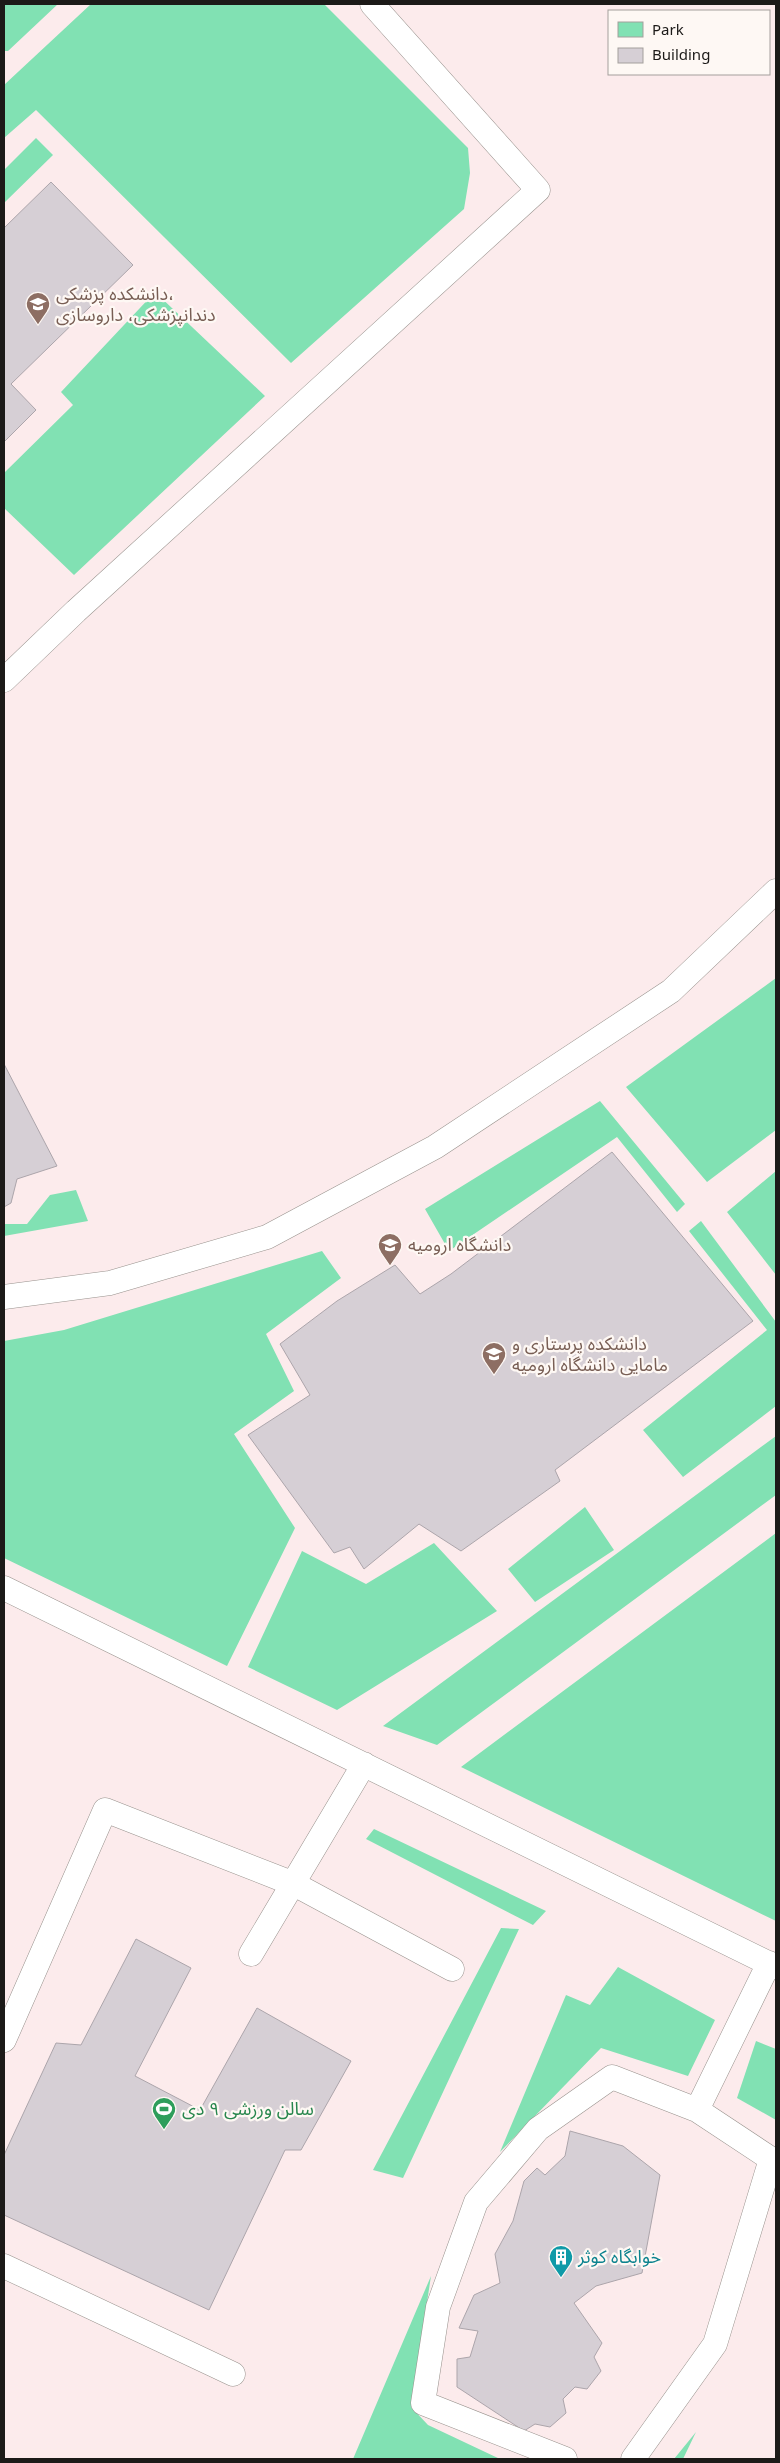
<svg xmlns="http://www.w3.org/2000/svg" width="780" height="2463" font-family="Georgia,'Noto Sans Arabic',serif">
<style>
.education{fill:#fcebec;fill-rule:evenodd}
.green{fill:#81e1b3}
.building{fill:#d6cfd5;stroke:#aca5ab}
.lines{fill:none;stroke-linecap:round;stroke-linejoin:round}
.lane-casing{stroke:#98928d;stroke-width:25}
.lane{stroke:#fff;stroke-width:24}
.labels{text-anchor:middle;dominant-baseline:central;stroke-width:4.5;stroke-linejoin:round;paint-order:stroke}
.education-label{font-size:18px;fill:#785e54;stroke:#fef8f4;text-anchor:start}
.leisure-label{font-size:18px;fill:#27864d;stroke:#fef8f4;text-anchor:start}
.culture-label{font-size:18px;fill:#0d838f;stroke:#fef8f4;text-anchor:start}
</style>
<rect width="100%" height="100%" fill="#fef8f4"/>
<path class="education" d="M 4,4 L 776,4 L 776,2459 L 4,2459 ZM 609,11 L 769,11 L 769,74 L 609,74 Z"/>
<path class="green" d="M 4,4 L 58,4 L 8,51 L 4,51 Z
M 91,4 L 324,4 L 468,148 L 470,173 L 464,209 L 291,363 L 36,110 L 4,138 L 4,85 Z
M 36,138 L 53,155 L 4,203 L 4,170 Z
M 155,292 L 265,396 L 74,575 L 4,508 L 4,473 L 73,405 L 61,392 Z
M 776,978 L 776,1130 L 707,1182 L 626,1087 Z
M 600,1101 L 685,1204 L 677,1212 L 617,1137 L 449,1251 L 425,1209 Z
M 776,1171 L 776,1275 L 727,1212 Z
M 76,1190 L 88,1221 L 4,1236 L 4,1224 L 27,1224 L 50,1195 Z
M 701,1221 L 776,1322 L 776,1406 L 683,1477 L 643,1430 L 767,1330 L 689,1231 Z
M 322,1251 L 341,1278 L 266,1334 L 294,1391 L 234,1434 L 295,1528 L 227,1666 L 4,1558 L 4,1341 L 64,1330 Z
M 776,1436 L 776,1495 L 437,1745 L 383,1726 Z
M 585,1507 L 614,1550 L 535,1602 L 508,1569 Z
M 776,1533 L 776,1921 L 461,1767 Z
M 434,1543 L 497,1611 L 337,1710 L 248,1667 L 302,1551 L 366,1584 Z
M 374,1829 L 546,1911 L 533,1925 L 366,1839 Z
M 501,1928 L 519,1929 L 403,2178 L 373,2170 Z
M 618,1967 L 715,2020 L 688,2076 L 601,2048 L 500,2152 L 566,1995 L 590,2005 Z
M 756,2041 L 776,2049 L 776,2120 L 737,2098 Z
M 431,2276 L 411,2407 L 428,2425 L 500,2459 L 353,2459 Z
M 696,2432 L 683,2459 L 674,2459 Z"/>
<path class="building" d="M 51,182 L 133,265 L 11,384 L 36,410 L 4,442 L 4,228 Z
M 4,1064 L 57,1166 L 17,1179 L 11,1203 L 4,1207 Z
M 612,1152 L 753,1321 L 555,1470 L 560,1481 L 461,1551 L 419,1524 L 364,1569 L 350,1547 L 334,1553 L 248,1435 L 310,1395 L 280,1344 L 337,1301 L 395,1265 L 420,1294 L 451,1274 Z
M 136,1939 L 191,1968 L 135,2076 L 200,2110 L 257,2008 L 351,2061 L 301,2150 L 285,2150 L 209,2310 L 4,2215 L 4,2155 L 56,2043 L 81,2045 Z
M 570,2131 L 623,2146 L 660,2175 L 642,2273 L 596,2286 L 574,2303 L 602,2343 L 594,2357 L 601,2371 L 587,2389 L 575,2387 L 563,2399 L 566,2413 L 550,2427 L 535,2424 L 524,2431 L 457,2387 L 457,2359 L 470,2357 L 478,2331 L 459,2328 L 474,2295 L 500,2283 L 495,2254 L 513,2221 L 524,2181 L 537,2168 L 545,2175 L 565,2156 Z"/>
<g class="lines">
<g class="lane-casing">
<path id="lane" d="M 4,680 L 76,611 L 538,190 L 372,4
M 4,1297 L 110,1283 L 267,1237 L 435,1147 L 671,991 L 776,891
M 4,1588 L 776,1967
M 251,1954 L 364,1764
M 4,2040 L 105,1810 L 294,1884 L 452,1969
M 697,2110 L 769,1963
M 4,2266 L 233,2374
M 565,2459 L 423,2403 L 438,2307 L 476,2202 L 538,2129 L 612,2077 L 697,2110 L 771,2159 L 715,2344 L 633,2459"/>
</g>
<use href="#lane" class="lane"/>
</g>
<defs>
<g id="university-pin" transform="scale(1.25)"><path d="M0 17L-7.5 6A9.5 9.5 0 1 1 7.5 6Z" fill="#8d6e63" stroke="#fef8f4"/><path d="M0-5L7-2L0 1L-7-2ZM-4 1L0 2.5L4 1V4Q0 6-4 4Z" fill="#fff"/></g>
<g id="stadium-pin" transform="scale(1.25)"><path d="M0 17L-7.5 6A9.5 9.5 0 1 1 7.5 6Z" fill="#2e9e5b" stroke="#fef8f4"/><path d="M0-5a6.5 5 0 1 0 0 10a6.5 5 0 1 0 0-10ZM-3.5-1.8h7v3.6h-7Z" fill="#fff"/></g>
<g id="building-pin" transform="scale(1.25)"><path d="M0 17L-7.5 6A9.5 9.5 0 1 1 7.5 6Z" fill="#0f9aa8" stroke="#fef8f4"/><path d="M-4-6H4V6H1V3H-1V6H-4ZM-2.5-4.3h1.7v1.8h-1.7ZM.8-4.3h1.7v1.8H.8ZM-2.5-1h1.7V.8h-1.7ZM.8-1h1.7V.8H.8Z" fill="#fff"/></g>
</defs>
<g fill-rule="evenodd">
<use href="#university-pin" x="38" y="304"/>
<use href="#university-pin" x="390" y="1245"/>
<use href="#university-pin" x="494" y="1354"/>
<use href="#stadium-pin" x="164" y="2109"/>
<use href="#building-pin" x="561" y="2257"/>
</g>
<g class="labels">
<g class="education-label">
<text x="56" y="294">دانشکده پزشکی،<tspan x="56" dy="21">دندانپزشکی، داروسازی</tspan></text>
<text x="408" y="1245">دانشگاه ارومیه</text>
<text x="512" y="1344">دانشکده پرستاری و<tspan x="512" dy="21">مامایی دانشگاه ارومیه</tspan></text>
</g>
<g class="leisure-label">
<text x="182" y="2109">سالن ورزشی ۹ دی</text>
</g>
<g class="culture-label">
<text x="578" y="2257">خوابگاه کوثر</text>
</g>
</g>
<rect width="780" height="2463" fill="none" stroke="#1c1a18" stroke-width="10"/>
<rect x="608" y="10" width="162" height="65" fill="#fef8f4" stroke="#a49f9c"/>
<rect x="618" y="22" width="25" height="15" fill="#81e1b3" stroke="#a49f9c"/>
<text x="652" y="35" font-size="15" fill="#1c1a18">Park</text>
<rect x="618" y="48" width="25" height="15" fill="#d6cfd5" stroke="#a49f9c"/>
<text x="652" y="60" font-size="15" fill="#1c1a18">Building</text>
</svg>
